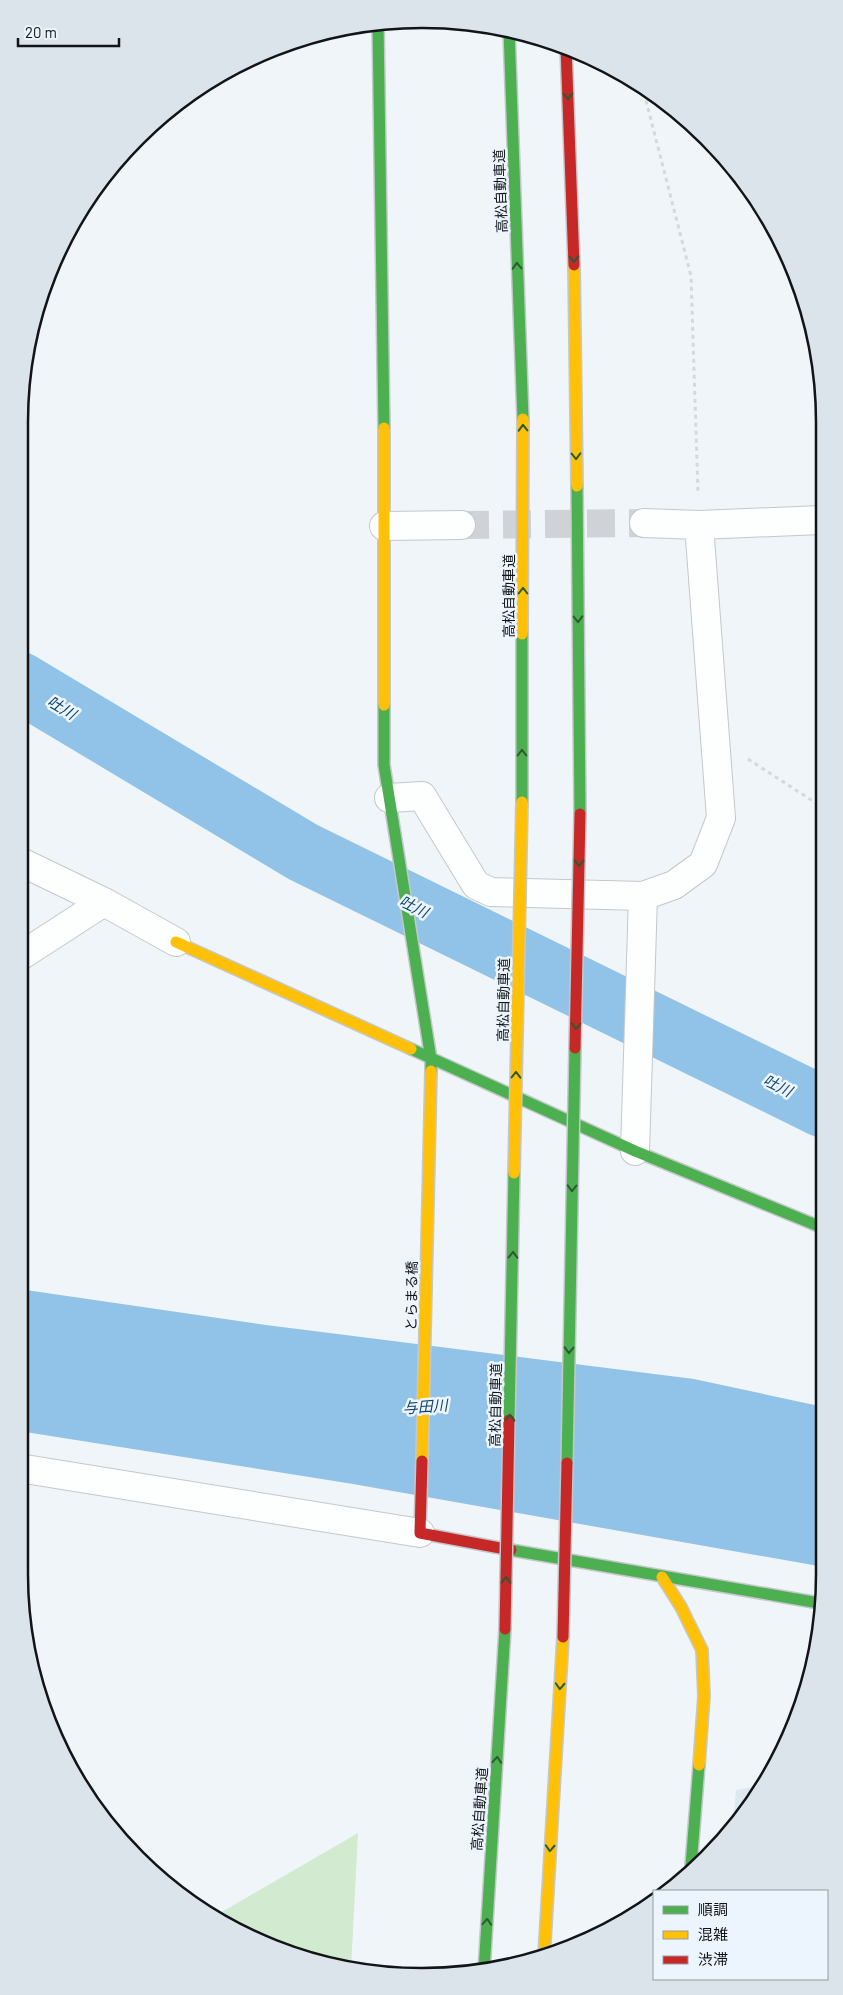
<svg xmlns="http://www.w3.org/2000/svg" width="843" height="1995" font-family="Barlow,'Noto Sans JP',sans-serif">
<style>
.built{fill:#dee8f1}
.green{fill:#d2ebd0}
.water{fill:#91c3e9}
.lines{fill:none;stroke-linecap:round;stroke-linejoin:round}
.river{stroke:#91c3e9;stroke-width:61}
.street-tunnel{stroke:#cfd3d7;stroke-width:28;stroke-dasharray:28 14;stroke-linecap:butt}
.street-casing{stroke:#c4c8cb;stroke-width:30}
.fast-casing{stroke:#c4c8cb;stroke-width:14}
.slow-casing{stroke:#c4c8cb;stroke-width:14}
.jam-casing{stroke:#c4c8cb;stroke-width:14}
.path{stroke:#d6d8da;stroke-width:3;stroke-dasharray:4 4;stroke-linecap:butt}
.street{stroke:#fdfefe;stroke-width:28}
.fast{stroke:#4caf50;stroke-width:11}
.slow{stroke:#ffc107;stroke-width:11}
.jam{stroke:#c62828;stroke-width:11}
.fast-bridge-casing{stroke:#c4c8cb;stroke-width:14;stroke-linecap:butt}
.slow-bridge-casing{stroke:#c4c8cb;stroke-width:14;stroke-linecap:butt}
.jam-bridge-casing{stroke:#c4c8cb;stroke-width:14;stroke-linecap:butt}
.fast-bridge{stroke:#4caf50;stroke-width:11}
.slow-bridge{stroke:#ffc107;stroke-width:11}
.jam-bridge{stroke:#c62828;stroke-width:11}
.oneway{stroke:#2c5a31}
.labels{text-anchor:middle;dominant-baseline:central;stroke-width:5;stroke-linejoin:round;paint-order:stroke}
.street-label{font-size:14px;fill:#121417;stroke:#ecf5fd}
.water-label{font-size:15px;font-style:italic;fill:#0f4467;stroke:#ecf5fd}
.rim{fill:none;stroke:#121417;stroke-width:2.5}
</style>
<rect width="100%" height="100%" fill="#f0f5f9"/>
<path class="built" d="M 763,1785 L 733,1827 L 736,1790 Z"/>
<path class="green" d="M 358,1833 L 351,1969 L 343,1969 L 220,1922 L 213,1917 Z"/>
<path class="water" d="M 19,1289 L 266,1325 L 694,1379 L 824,1407 L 824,1567 L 353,1484 L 19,1431 Z"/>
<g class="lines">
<path class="river" d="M 19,682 L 303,852 L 823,1107"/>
<path class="street-tunnel" d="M 461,525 L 644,523"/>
<g class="street-casing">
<path id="street" d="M 644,523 L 699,525 L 821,520
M 384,526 L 461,525
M 389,798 L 422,796 L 476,885 L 491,892 L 643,896 L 674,885 L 703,864 L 721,818 L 699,525
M 19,861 L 104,902 L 176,942
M 19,957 L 104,902
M 635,1151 L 643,896
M 19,1468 L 420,1533"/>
</g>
<g class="fast-casing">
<path id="fast" d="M 378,22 L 384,428
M 509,30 L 523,419
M 577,486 L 580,814
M 384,705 L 384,765 L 431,1059 L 431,1071
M 522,802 L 522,634
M 411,1049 L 635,1151 L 823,1228
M 511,1550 L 819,1603
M 691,1866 L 699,1765
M 484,1971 L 505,1629"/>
</g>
<g class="slow-casing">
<path id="slow" d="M 574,265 L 577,486
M 384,428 L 384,705
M 522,634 L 523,419
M 176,942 L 411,1049
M 422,1461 L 431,1071
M 662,1577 L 681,1607 L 702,1650 L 704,1696 L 699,1765
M 544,1957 L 563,1637"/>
</g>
<g class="jam-casing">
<path id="jam" d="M 566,47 L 574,265
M 422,1461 L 420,1533 L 511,1550"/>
</g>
<path class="path" d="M 642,85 L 691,276 L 698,493
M 748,759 L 822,807"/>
<use href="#street" class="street"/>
<use href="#fast" class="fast"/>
<use href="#slow" class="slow"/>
<use href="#jam" class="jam"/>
<g class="fast-bridge-casing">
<path id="fast-bridge" d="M 509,1420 L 514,1173
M 567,1463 L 575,1048"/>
</g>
<g class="slow-bridge-casing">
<path id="slow-bridge" d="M 514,1173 L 522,802"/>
</g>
<g class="jam-bridge-casing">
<path id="jam-bridge" d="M 575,1048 L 580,814
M 505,1629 L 509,1420
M 563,1637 L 567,1463"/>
</g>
<use href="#fast-bridge" class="fast-bridge"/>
<use href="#slow-bridge" class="slow-bridge"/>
<use href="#jam-bridge" class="jam-bridge"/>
</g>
<defs><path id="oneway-chevron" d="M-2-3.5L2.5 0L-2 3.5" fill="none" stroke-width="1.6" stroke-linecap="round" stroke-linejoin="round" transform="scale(1.25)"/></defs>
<g class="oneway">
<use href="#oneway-chevron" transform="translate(568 96) rotate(88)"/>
<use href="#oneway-chevron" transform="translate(574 259) rotate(89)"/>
<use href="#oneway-chevron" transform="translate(517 266) rotate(-92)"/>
<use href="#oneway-chevron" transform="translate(523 428) rotate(-91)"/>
<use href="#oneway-chevron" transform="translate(576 456) rotate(89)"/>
<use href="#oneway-chevron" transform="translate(523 591) rotate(-90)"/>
<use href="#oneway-chevron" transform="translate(578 619) rotate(89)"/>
<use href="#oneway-chevron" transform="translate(522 753) rotate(-90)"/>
<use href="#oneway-chevron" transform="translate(579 863) rotate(91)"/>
<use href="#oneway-chevron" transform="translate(576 1026) rotate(91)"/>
<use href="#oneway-chevron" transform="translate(516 1075) rotate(-89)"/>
<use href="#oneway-chevron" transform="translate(572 1188) rotate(91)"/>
<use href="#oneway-chevron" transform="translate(513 1255) rotate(-89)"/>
<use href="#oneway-chevron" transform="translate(569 1350) rotate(91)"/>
<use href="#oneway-chevron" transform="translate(510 1418) rotate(-89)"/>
<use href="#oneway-chevron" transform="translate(506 1580) rotate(-89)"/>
<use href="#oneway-chevron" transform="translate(560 1686) rotate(93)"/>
<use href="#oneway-chevron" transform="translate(497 1760) rotate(-86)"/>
<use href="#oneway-chevron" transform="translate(550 1848) rotate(93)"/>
<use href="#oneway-chevron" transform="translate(487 1922) rotate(-86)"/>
</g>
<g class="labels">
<g class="street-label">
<text transform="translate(500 191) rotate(-92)">高松自動車道</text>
<text transform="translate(508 596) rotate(-90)">高松自動車道</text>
<text transform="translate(503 1000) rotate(-89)">高松自動車道</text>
<text transform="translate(411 1296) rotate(-89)">とらまる橋</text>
<text transform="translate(495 1405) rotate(-89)">高松自動車道</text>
<text transform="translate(479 1809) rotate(-86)">高松自動車道</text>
</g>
<g class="water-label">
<text transform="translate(62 707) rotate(31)">吐川</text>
<text transform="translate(414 906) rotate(26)">吐川</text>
<text transform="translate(778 1085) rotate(26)">吐川</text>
<text transform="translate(425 1406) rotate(-4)">与田川</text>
</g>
</g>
<path d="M0 0H843V1995H0ZM422 28H422A394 394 0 0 1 816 422V1574A394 394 0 0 1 422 1968H422A394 394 0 0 1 28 1574V422A394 394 0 0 1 422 28Z" fill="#dbe3eb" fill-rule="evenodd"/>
<path class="rim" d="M422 28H422A394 394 0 0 1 816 422V1574A394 394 0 0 1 422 1968H422A394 394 0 0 1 28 1574V422A394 394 0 0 1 422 28Z"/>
<rect x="653" y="1890" width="175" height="90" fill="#ecf5fd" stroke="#959ba1"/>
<rect x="663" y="1906" width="25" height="8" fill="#4caf50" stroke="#959ba1"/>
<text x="698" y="1915" font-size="15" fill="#121417">順調</text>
<rect x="663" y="1931" width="25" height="8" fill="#ffc107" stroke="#959ba1"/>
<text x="698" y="1940" font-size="15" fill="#121417">混雑</text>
<rect x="663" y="1956" width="25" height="8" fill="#c62828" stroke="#959ba1"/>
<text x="698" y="1965" font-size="15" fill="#121417">渋滞</text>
<path d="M18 38v8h101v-8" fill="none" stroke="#121417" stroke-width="2.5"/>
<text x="25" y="38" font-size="15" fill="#121417" stroke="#ecf5fd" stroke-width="4" paint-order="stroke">20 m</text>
</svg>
